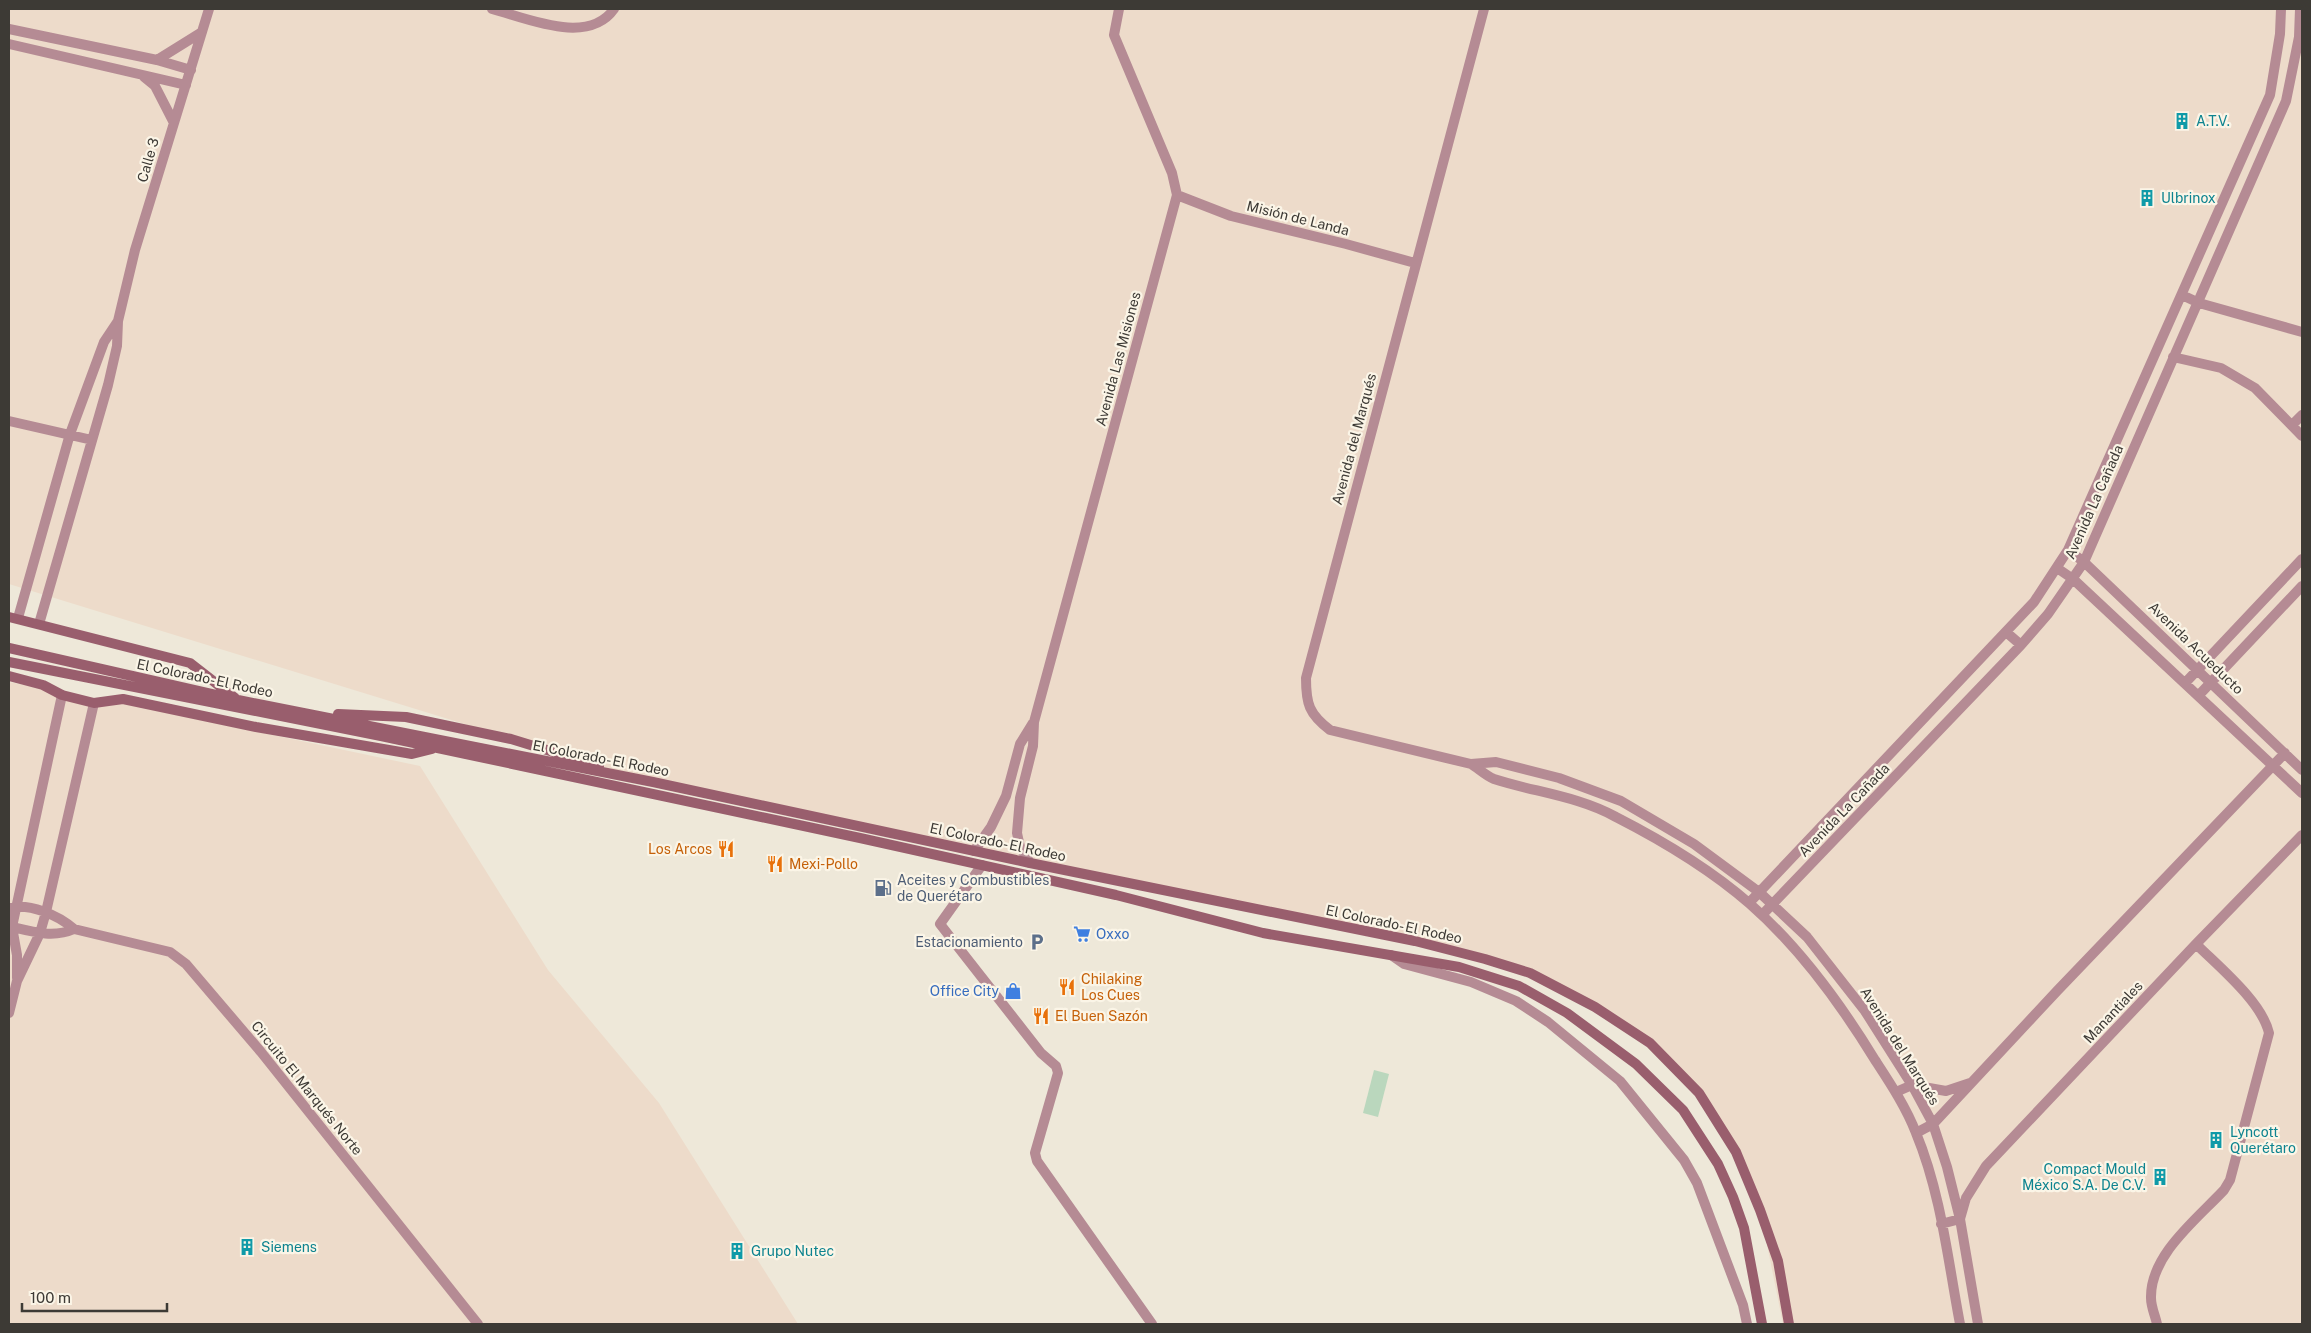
<svg xmlns="http://www.w3.org/2000/svg" width="2311" height="1333" font-family="'Public Sans',sans-serif">
<style>
.industrial{fill:#eddbca}
.green{fill:#bad7bd}
.lines{fill:none;stroke-linecap:round;stroke-linejoin:round}
.street{stroke:#b58b94;stroke-width:10}
.secondary{stroke:#995e6d;stroke-width:10}
.labels{text-anchor:middle;dominant-baseline:central;stroke-width:4.5;stroke-linejoin:round;paint-order:stroke}
.culture-label{font-size:14px;fill:#0d838f;stroke:#fbf5e7;text-anchor:start}
.street-label{font-size:14px;fill:#3d3a35;stroke:#fbf5e7}
.food-label{font-size:14px;fill:#c56008;stroke:#fbf5e7;text-anchor:start}
.service-label{font-size:14px;fill:#4e5e75;stroke:#fbf5e7;text-anchor:start}
.shop-label{font-size:14px;fill:#366cbe;stroke:#fbf5e7;text-anchor:start}
</style>
<rect width="100%" height="100%" fill="#eee8d9"/>
<path class="industrial" d="M 9,9 L 2302,9 L 2302,1324 L 1783,1324 L 1760,1210 L 1736,1152 L 1699,1093 L 1650,1043 L 1530,973 L 1415,941 L 653,782 L 9,584 Z
M 9,682 L 135,706 L 420,766 L 548,970 L 659,1103 L 798,1324 L 9,1324 Z"/>
<path class="green" d="M 1374,1070 L 1389,1074 L 1378,1117 L 1363,1113 Z"/>
<g class="lines">
<path class="street" d="M 492,9 C 527,18 588,46 614,9
M 1484,9 L 1306,678 C 1306,704 1309,714 1330,730 L 1471,764 L 1496,762 L 1559,778 L 1621,801 L 1694,844 L 1759,892 L 1807,937 L 1865,1011 L 1912,1085 L 1933,1124 L 1947,1167 L 1960,1219 L 1978,1324
M 9,29 L 157,60 L 191,70
M 9,44 L 186,85
M 157,60 L 202,32
M 144,77 L 155,86 L 174,123
M 1177,195 L 1231,216 L 1346,244 L 1415,263
M 2182,295 L 2199,303 L 2302,332
M 2173,357 L 2221,368 L 2255,388 L 2302,436
M 9,421 L 92,440
M 2292,425 L 2302,415
M 2068,550 L 2084,562 L 2302,770
M 2057,568 L 2073,579 L 2302,793
M 18,618 L 70,434 L 104,342 L 118,321
M 39,624 L 108,385 L 117,346 L 118,321 L 135,250 L 209,9
M 2006,632 L 2021,645
M 2186,682 L 2302,559
M 2199,695 L 2302,586
M 1471,764 C 1478,768 1486,776 1494,779 C 1534,792 1578,796 1616,817 C 1663,841 1710,869 1750,904 C 1798,946 1842,1006 1875,1060 C 1890,1083 1906,1107 1916,1133 C 1941,1193 1948,1261 1960,1324
M 974,851 L 991,827 L 1006,796 L 1020,744 L 1033,723
M 1030,863 L 1020,847 L 1017,833 L 1020,798 L 1033,746 L 1034,722 L 1177,195 L 1172,173 L 1114,35 L 1119,9
M 982,865 L 940,924 L 1041,1053 L 1056,1066 L 1058,1073 L 1035,1153 L 1037,1161 L 1152,1324
M 1749,903 L 2034,602 L 2068,550 L 2270,95 L 2280,34 L 2281,9
M 9,908 C 30,903 58,915 74,929 L 170,952 L 186,964 L 261,1052 L 478,1324
M 1762,915 L 2021,645 L 2048,614 L 2084,562 L 2286,101 L 2299,37 L 2300,9
M 9,924 L 12,927 C 33,932 54,938 74,929
M 1391,955 L 1404,964 L 1471,982 L 1516,1001 L 1548,1022 L 1620,1081 L 1684,1160 L 1697,1183 L 1743,1305 L 1747,1324
M 17,978 L 17,955 L 12,927 L 62,695
M 9,1013 L 17,981 L 40,933 L 46,912 L 94,703
M 1896,1092 L 1912,1085 L 1946,1091 L 1970,1083
M 1916,1133 L 1933,1124 L 2057,991 L 2285,753
M 1941,1224 L 1960,1219 L 1966,1198 L 1986,1166 L 2196,944 L 2302,835
M 2157,1324 C 2155,1315 2151,1307 2151,1298 C 2150,1255 2197,1219 2224,1190 L 2230,1180 L 2269,1033 C 2262,1002 2218,966 2196,944"/>
<path class="secondary" d="M 9,617 L 190,663 L 235,698
M 9,648 L 238,700 L 653,782 L 1030,863 L 1415,941 L 1485,959 L 1530,973 L 1595,1007 L 1650,1043 L 1699,1093 L 1736,1152 L 1760,1210 L 1778,1261 L 1789,1324
M 9,662 L 381,736 L 860,838 L 1116,895 L 1263,933 L 1459,967 L 1519,986 L 1567,1013 L 1636,1064 L 1683,1110 L 1718,1164 L 1733,1197 L 1744,1228 L 1762,1324
M 9,676 L 43,685 L 62,695 L 94,703 L 123,699 L 256,727 L 412,754 L 432,749
M 338,714 L 406,717 L 511,739 L 599,766"/>
</g>
<defs>
<g id="building-bare" transform="scale(1.35)"><path d="M-4-6H4V6H1V3H-1V6H-4ZM-2.5-4.3h1.7v1.8h-1.7ZM.8-4.3h1.7v1.8H.8ZM-2.5-1h1.7V.8h-1.7ZM.8-1h1.7V.8H.8Z" fill="#0f9aa8" stroke="#fbf5e7" stroke-width="2.5" paint-order="stroke"/></g>
<g id="restaurant-bare" transform="scale(1.35)"><path d="M-5-6h1v4h1v-4h1v4h1v-4h1v5L-1.5 .5V6h-2V.5L-5-1ZM5-6V6H3V1.5H1.5Q1.5-4 5-6Z" fill="#e8710a" stroke="#fbf5e7" stroke-width="2.5" paint-order="stroke"/></g>
<g id="fuel-bare" transform="scale(1.35)"><path d="M-5.5-6h7V0h2V4h1.3V-2.5L3-4.5l.8-.8L6-3V5H2.5V1h-1V6h-7ZM-4.2-4.7v3.2H.2V-4.7Z" fill="#5c6f8a" stroke="#fbf5e7" stroke-width="2.5" paint-order="stroke"/></g>
<g id="supermarket-bare" transform="scale(1.35)"><path d="M-6-5.5h2.5l.6 2H6L4.5 2H-2.5L-4.4-4H-6ZM-1.5 3.2a1.3 1.3 0 1 0 .1 0ZM3 3.2a1.3 1.3 0 1 0 .1 0Z" fill="#3f7fe0" stroke="#fbf5e7" stroke-width="2.5" paint-order="stroke"/></g>
<g id="parking-bare" transform="scale(1.35)"><path d="M-3.5-5.5H1a3.5 3.5 0 0 1 0 7H-1V5.5H-3.5ZM-1-3.4V-.6H.8a1.4 1.4 0 0 0 0-2.8Z" fill="#5c6f8a" stroke="#fbf5e7" stroke-width="2.5" paint-order="stroke"/></g>
<g id="shop-bare" transform="scale(1.35)"><path d="M-5-2.5h2.3a2.7 3.5 0 0 1 5.4 0H5L5.5 6h-11ZM-1.5-2.5h3a1.5 2.3 0 0 0-3 0Z" fill="#3f7fe0" stroke="#fbf5e7" stroke-width="2.5" paint-order="stroke"/></g>
</defs>
<g fill-rule="evenodd">
<use href="#building-bare" x="2182" y="121"/>
<use href="#building-bare" x="2147" y="198"/>
<use href="#restaurant-bare" x="726" y="849"/>
<use href="#restaurant-bare" x="775" y="864"/>
<use href="#fuel-bare" x="883" y="888"/>
<use href="#supermarket-bare" x="1082" y="934"/>
<use href="#parking-bare" x="1037" y="942"/>
<use href="#restaurant-bare" x="1067" y="987"/>
<use href="#shop-bare" x="1013" y="991"/>
<use href="#restaurant-bare" x="1041" y="1016"/>
<use href="#building-bare" x="2216" y="1140"/>
<use href="#building-bare" x="2160" y="1177"/>
<use href="#building-bare" x="247" y="1247"/>
<use href="#building-bare" x="737" y="1251"/>
</g>
<g class="labels">
<g class="culture-label">
<text x="2196" y="121">A.T.V.</text>
<text x="2161" y="198">Ulbrinox</text>
<text x="2230" y="1132">Lyncott<tspan x="2230" dy="16">Querétaro</tspan></text>
<text x="2146" y="1169" text-anchor="end">Compact Mould<tspan x="2146" dy="16">México S.A. De C.V.</tspan></text>
<text x="261" y="1247">Siemens</text>
<text x="751" y="1251">Grupo Nutec</text>
</g>
<g class="street-label">
<text transform="translate(148 160) rotate(-74)">Calle 3</text>
<text transform="translate(1298 218) rotate(14)">Misión de Landa</text>
<text transform="translate(1118 359) rotate(-75)">Avenida Las Misiones</text>
<text transform="translate(1354 439) rotate(-75)">Avenida del Marqués</text>
<text transform="translate(2094 502) rotate(-66)">Avenida La Cañada</text>
<text transform="translate(2196 648) rotate(44)">Avenida Acueducto</text>
<text transform="translate(205 678) rotate(12)">El Colorado- El Rodeo</text>
<text transform="translate(601 758) rotate(11)">El Colorado- El Rodeo</text>
<text transform="translate(1844 810) rotate(-46)">Avenida La Cañada</text>
<text transform="translate(998 842) rotate(12)">El Colorado- El Rodeo</text>
<text transform="translate(1394 924) rotate(12)">El Colorado- El Rodeo</text>
<text transform="translate(2113 1012) rotate(-47)">Manantiales</text>
<text transform="translate(1900 1046) rotate(58)">Avenida del Marqués</text>
<text transform="translate(307 1088) rotate(51)">Circuito El Marqués Norte</text>
</g>
<g class="food-label">
<text x="712" y="849" text-anchor="end">Los Arcos</text>
<text x="789" y="864">Mexi-Pollo</text>
<text x="1081" y="979">Chilaking<tspan x="1081" dy="16">Los Cues</tspan></text>
<text x="1055" y="1016">El Buen Sazón</text>
</g>
<g class="service-label">
<text x="897" y="880">Aceites y Combustibles<tspan x="897" dy="16">de Querétaro</tspan></text>
<text x="1023" y="942" text-anchor="end">Estacionamiento</text>
</g>
<g class="shop-label">
<text x="1096" y="934">Oxxo</text>
<text x="999" y="991" text-anchor="end">Office City</text>
</g>
</g>
<rect width="2311" height="1333" fill="none" stroke="#3d3a35" stroke-width="20"/>
<path d="M22 1303v8h145v-8" fill="none" stroke="#3d3a35" stroke-width="2.5"/>
<text x="30" y="1303" font-size="15" fill="#3d3a35" stroke="#fbf5e7" stroke-width="4" paint-order="stroke">100 m</text>
</svg>
